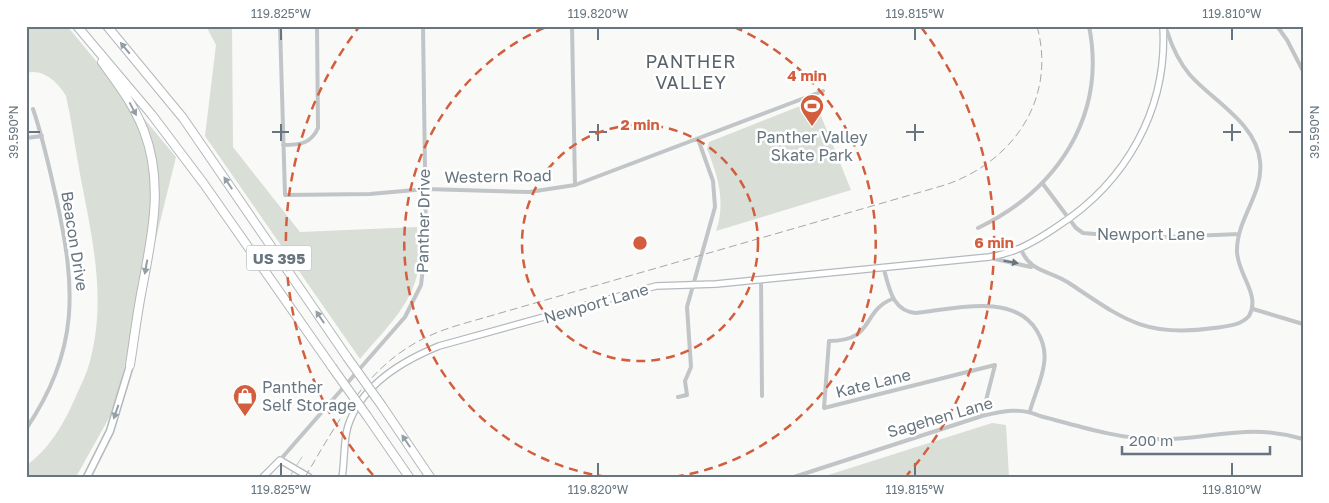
<svg xmlns="http://www.w3.org/2000/svg" width="1329" height="503" font-family="'Golos Text',sans-serif">
<style>
.green{fill:#d9ded7}
.lines{fill:none;stroke-linecap:round;stroke-linejoin:round}
.stream{stroke:#bac4c8;stroke-width:1}
.secondary-casing{stroke:#b3b9bd;stroke-width:8}
.primary-casing{stroke:#b4b9bc;stroke-width:9}
.highway-casing{stroke:#b4b8bb;stroke-width:10}
.street{stroke:#c1c5c8;stroke-width:4}
.secondary{stroke:#fff;stroke-width:5.5}
.primary{stroke:#fff;stroke-width:6}
.highway{stroke:#fff;stroke-width:8}
.rail{stroke:#a3a9ae;stroke-width:1;stroke-dasharray:8 4;stroke-linecap:butt}
.highway-bridge-casing{stroke:#b4b8bb;stroke-width:10;stroke-linecap:butt}
.highway-bridge{stroke:#fff;stroke-width:8}
.oneway{fill:#949ea5}
.oneway2{fill:#66757f}
.ticks{fill:none;stroke:#66757f;stroke-width:2}
.ring{fill:none;stroke:#d25e3e;stroke-width:2.5;stroke-dasharray:9 6}
.labels{text-anchor:middle;dominant-baseline:central;stroke-width:5;stroke-linejoin:round;paint-order:stroke}
.shield{fill:#fff;stroke:#949ea5;stroke-width:1}
.shield-label{font-size:15px;font-weight:bold;fill:#66757f}
.poi-label{font-size:16px;fill:#66757f;stroke:#fff}
.street-label{font-size:16px;fill:#66757f;stroke:#fff}
.neighbourhood-label{font-size:18px;letter-spacing:1px;fill:#59636b;stroke:#fff}
.centre{fill:#d25e3e;stroke:#fff;stroke-width:2.5}
.ring-label{font-size:15px;text-anchor:middle;font-weight:bold;fill:#d25e3e;stroke:#fff;stroke-width:5;stroke-linejoin:round;paint-order:stroke}
.neatline{fill:none;stroke:#66757f;stroke-width:2}
.ticks-label{font-size:12px;text-anchor:middle;fill:#66757f}
</style>
<rect width="100%" height="100%" fill="#f9f9f7"/>
<path class="green" d="M 26,26 L 67,26 L 176,157 L 114,409 L 76,477 L 26,477 L 26,466 C 50,448 64,424 76,396 C 81,385 87,373 90,361 C 107,298 92,237 80,174 C 75,148 72,122 66,96 C 58,82 43,68 26,73 Z
M 206,26 L 232,26 L 233,147 L 300,232 L 417,227 C 417,240 421,256 418,270 C 412,306 382,332 360,359 L 205,136 L 216,45 Z
M 813,101 L 820,103 L 819,111 L 851,190 L 716,231 C 726,202 718,176 707,149 L 709,142 Z
M 992,423 L 1006,425 L 1009,477 L 822,477 Z"/>
<g class="lines">
<path class="stream" d="M 295,468 L 302,457
M 290,477 L 293,471"/>
<g class="secondary-casing">
<path id="secondary" d="M 263,477 L 280,460 L 309,477
M 342,477 C 345,460 343,443 348,426 C 361,386 402,361 439,346 L 656,286 L 716,284 L 989,257 C 1016,253 1036,241 1058,226 C 1126,182 1168,109 1163,26"/>
</g>
<g class="primary-casing">
<path id="primary" d="M 87,477 L 110,431 L 130,365"/>
</g>
<g class="highway-casing">
<path id="highway" d="M 77,26 L 152,115 L 204,184 L 332,367
M 107,26 L 183,118 L 347,357
M 102,62 C 118,84 134,105 144,131 C 164,183 152,236 142,289 C 137,314 134,340 130,365
M 382,406 L 430,477
M 367,416 L 409,477"/>
</g>
<path class="street" d="M 280,26 L 285,195 L 370,194 L 426,189 L 529,192 L 575,185 L 823,91
M 572,26 L 575,185
M 1277,26 L 1287,40 L 1303,71
M 26,138 L 42,136
M 283,145 C 299,145 311,144 318,128 L 317,26
M 1043,184 L 1076,228 L 1083,233 L 1144,238 L 1239,234
M 978,228 C 1057,190 1107,116 1089,26
M 1021,249 C 1030,273 1050,270 1069,283 C 1123,319 1145,338 1214,328 C 1227,326 1240,326 1249,316 C 1261,295 1238,275 1237,252 C 1236,219 1264,194 1260,161 C 1256,123 1213,101 1190,75 C 1179,62 1172,47 1167,31 L 1164,32
M 991,258 L 1031,267
M 883,266 C 889,286 891,311 916,313 C 954,309 1014,292 1037,331 C 1043,341 1046,352 1044,364 C 1042,380 1034,396 1030,411
M 761,279 L 762,396
M 892,299 C 861,312 875,341 829,341 L 824,408 L 995,365 L 982,416
M 1253,309 L 1303,324
M 678,397 L 687,395 L 685,381 L 691,367 L 687,307 L 715,207 L 713,181 L 698,139
M 26,429 C 80,350 76,287 56,197 C 49,167 43,138 33,109
M 280,460 L 405,317 L 421,285 L 426,242 L 423,26
M 794,477 L 982,416 C 1003,411 1021,407 1040,416 C 1076,425 1114,438 1152,439 C 1208,442 1243,421 1303,439"/>
<use href="#secondary" class="secondary"/>
<use href="#primary" class="primary"/>
<use href="#highway" class="highway"/>
<path class="rail" d="M 305,477 C 338,422 367,364 429,336 C 448,327 470,322 490,316 L 945,185 C 1013,162 1057,99 1037,26"/>
<g class="highway-bridge-casing">
<path id="highway-bridge" d="M 347,357 L 382,406
M 332,367 L 367,416"/>
</g>
<use href="#highway-bridge" class="highway-bridge"/>
</g>
<defs><path id="oneway-solid" d="M-6-.8H1V-3.2L6.5 0L1 3.2V.8H-6Z" transform="scale(1.25)"/></defs>
<g class="oneway">
<use href="#oneway-solid" transform="translate(125 48) rotate(-130)"/>
<use href="#oneway-solid" transform="translate(133 109) rotate(62)"/>
<use href="#oneway-solid" transform="translate(228 183) rotate(-124)"/>
<use href="#oneway-solid" transform="translate(146 267) rotate(100)"/>
<use href="#oneway-solid" transform="translate(320 317) rotate(-124)"/>
<use href="#oneway-solid" transform="translate(116 412) rotate(109)"/>
<use href="#oneway-solid" transform="translate(406 441) rotate(-124)"/>
</g>
<use class="oneway2" href="#oneway-solid" transform="translate(1011 262) rotate(10)"/>
<path class="ticks" d="M 281,28 L 281,40M 598,28 L 598,40M 915,28 L 915,40M 1232,28 L 1232,40M 281,124 L 281,141M 598,124 L 598,141M 915,124 L 915,141M 1232,124 L 1232,141M 28,132 L 40,132M 272,132 L 289,132M 589,132 L 607,132M 906,132 L 924,132M 1223,132 L 1241,132M 1289,132 L 1302,132M 281,463 L 281,476M 598,463 L 598,476M 915,463 L 915,476M 1232,463 L 1232,476"/>
<g class="ring">
<circle cx="640" cy="243" r="118"/>
<path d="M607 477A236 236 0 0 1 546 27M734 27A236 236 0 0 1 673 477"/>
<path d="M373 475A354 354 0 0 1 359 27M921 27A354 354 0 0 1 907 475"/>
</g>
<defs>
<g id="stadium-pin" transform="scale(1.25)"><path d="M0 17L-7.5 6A9.5 9.5 0 1 1 7.5 6Z" fill="#d25e3e" stroke="#fff"/><path d="M0-5a6.5 5 0 1 0 0 10a6.5 5 0 1 0 0-10ZM-3.5-1.8h7v3.6h-7Z" fill="#fff"/></g>
<g id="shop-pin" transform="scale(1.25)"><path d="M0 17L-7.5 6A9.5 9.5 0 1 1 7.5 6Z" fill="#d25e3e" stroke="#fff"/><path d="M-5-2.5h2.3a2.7 3.5 0 0 1 5.4 0H5L5.5 6h-11ZM-1.5-2.5h3a1.5 2.3 0 0 0-3 0Z" fill="#fff"/></g>
</defs>
<g fill-rule="evenodd">
<use href="#stadium-pin" x="812" y="106"/>
<use href="#shop-pin" x="245" y="396"/>
</g>
<g class="labels">
<rect class="shield" x="246.5" y="245.5" width="65" height="25" rx="4"/>
<g class="shield-label">
<text x="279" y="258">US 395</text>
</g>
<g class="poi-label">
<text x="812" y="137">Panther Valley<tspan x="812" dy="18">Skate Park</tspan></text>
<text x="262" y="387" text-anchor="start">Panther<tspan x="262" dy="18">Self Storage</tspan></text>
</g>
<g class="street-label">
<text transform="translate(498 176) rotate(-1)">Western Road</text>
<text transform="translate(423 221) rotate(-89)">Panther Drive</text>
<text x="1151" y="234">Newport Lane</text>
<text transform="translate(75 241) rotate(81)">Beacon Drive</text>
<text transform="translate(596 303) rotate(-16)">Newport Lane</text>
<text transform="translate(873 383) rotate(-14)">Kate Lane</text>
<text transform="translate(940 417) rotate(-16)">Sagehen Lane</text>
</g>
<g class="neighbourhood-label">
<text x="691" y="61">PANTHER<tspan x="691" dy="21">VALLEY</tspan></text>
</g>
</g>
<circle cx="640" cy="243" r="8" class="centre"/>
<g class="ring-label">
<text x="807" y="81">4 min</text>
<text x="640" y="130">2 min</text>
<text x="994" y="248">6 min</text>
</g>
<rect width="1329" height="503" fill="none" stroke="#ffffff" stroke-width="55"/>
<path d="M1122 446v8h148v-8" fill="none" stroke="#66757f" stroke-width="2.5"/>
<text x="1129" y="446" font-size="15" fill="#66757f" stroke="#ffffff" stroke-width="4" paint-order="stroke">200 m</text>
<rect x="28" y="28" width="1274" height="448" class="neatline"/>
<g class="ticks-label">
<text x="281" y="18">119.825°W</text>
<text x="598" y="18">119.820°W</text>
<text x="915" y="18">119.815°W</text>
<text x="1232" y="18">119.810°W</text>
<text transform="translate(14 132) rotate(-90)" y="4">39.590°N</text>
<text transform="translate(1315 132) rotate(-90)" y="4">39.590°N</text>
<text x="281" y="494">119.825°W</text>
<text x="598" y="494">119.820°W</text>
<text x="915" y="494">119.815°W</text>
<text x="1232" y="494">119.810°W</text>
</g>
</svg>
